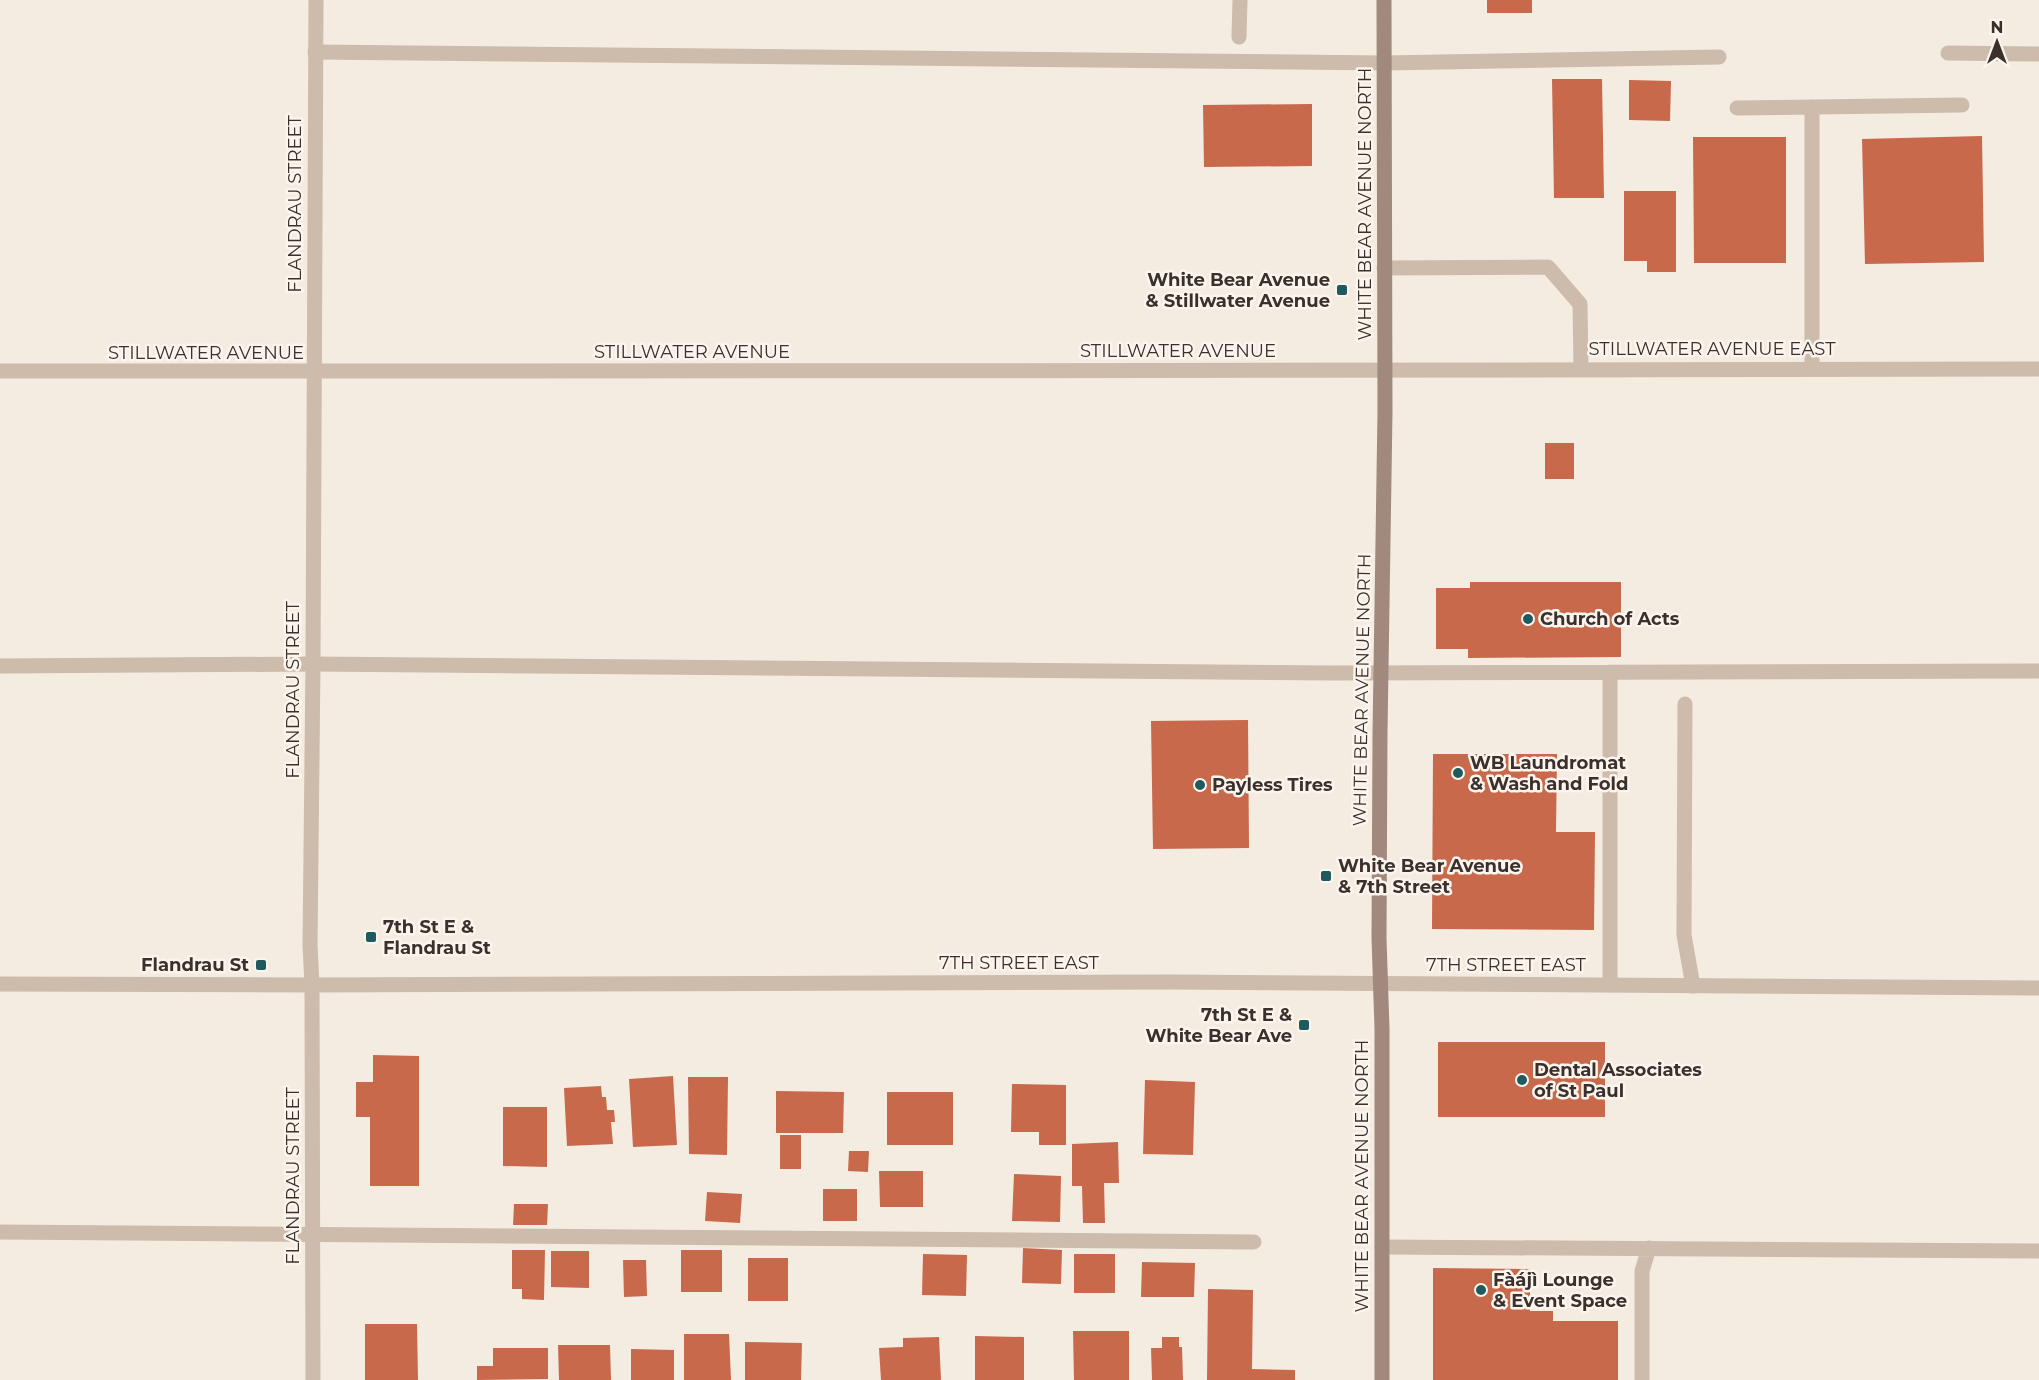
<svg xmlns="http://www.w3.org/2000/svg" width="2039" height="1380" font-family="Montserrat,sans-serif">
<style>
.building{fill:#c8694b}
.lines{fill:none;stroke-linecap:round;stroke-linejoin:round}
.service{stroke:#cdbbac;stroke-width:15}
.minor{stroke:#cdbbac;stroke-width:15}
.tertiary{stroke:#cdbbac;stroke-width:15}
.secondary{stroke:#a18a7d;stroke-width:15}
.poi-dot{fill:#1f5a5e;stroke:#fbf5ee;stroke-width:2}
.labels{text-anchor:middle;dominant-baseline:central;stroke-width:5;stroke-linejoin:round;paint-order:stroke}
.street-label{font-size:18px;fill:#3b302b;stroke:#fbf5ee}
.poi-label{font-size:18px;font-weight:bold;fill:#3b302b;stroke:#fbf5ee;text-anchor:start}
</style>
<rect width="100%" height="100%" fill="#f4ebe1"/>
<path class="building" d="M 1487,0 L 1532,0 L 1532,13 L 1487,13 Z
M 1552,79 L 1602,79 L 1604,198 L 1554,198 Z
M 1629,80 L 1671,81 L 1670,121 L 1629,120 Z
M 1312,104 L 1312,166 L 1204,167 L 1203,105 Z
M 1982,136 L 1984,262 L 1865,264 L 1862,139 Z
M 1693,137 L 1786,137 L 1786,263 L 1694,263 Z
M 1624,191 L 1676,191 L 1676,272 L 1647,272 L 1647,261 L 1624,261 Z
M 1545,443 L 1574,443 L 1574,479 L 1545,479 Z
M 1470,582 L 1621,582 L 1621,657 L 1468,658 L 1468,649 L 1436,649 L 1436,588 L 1470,588 Z
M 1248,720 L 1249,848 L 1153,849 L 1151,721 Z
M 1433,754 L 1557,754 L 1556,832 L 1595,832 L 1594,930 L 1432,929 Z
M 1438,1042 L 1605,1042 L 1605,1117 L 1438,1117 Z
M 373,1055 L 419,1056 L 419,1186 L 370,1186 L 370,1117 L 356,1117 L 356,1082 L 373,1082 Z
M 673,1076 L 677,1145 L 633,1147 L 629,1079 Z
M 688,1077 L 728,1077 L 727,1155 L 689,1154 Z
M 1145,1080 L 1195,1082 L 1193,1155 L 1143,1154 Z
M 1012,1084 L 1066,1085 L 1066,1145 L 1039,1145 L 1039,1132 L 1011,1132 Z
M 601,1086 L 602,1097 L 606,1097 L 607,1110 L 614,1110 L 615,1122 L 611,1122 L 613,1144 L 567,1146 L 564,1088 Z
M 776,1091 L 844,1092 L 843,1133 L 776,1133 Z
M 887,1092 L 953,1092 L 953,1145 L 887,1145 Z
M 503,1107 L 547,1107 L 547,1167 L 503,1166 Z
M 780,1135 L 801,1135 L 801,1169 L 780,1169 Z
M 1118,1142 L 1119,1183 L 1104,1183 L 1105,1223 L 1083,1223 L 1082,1186 L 1072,1186 L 1072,1144 Z
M 849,1151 L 869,1151 L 868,1172 L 848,1171 Z
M 879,1171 L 923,1171 L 923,1207 L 880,1207 Z
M 1014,1174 L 1061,1176 L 1060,1222 L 1012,1221 Z
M 823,1189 L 857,1189 L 857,1221 L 823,1221 Z
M 707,1192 L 742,1194 L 740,1223 L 705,1221 Z
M 514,1204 L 548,1204 L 547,1225 L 513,1225 Z
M 1023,1248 L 1062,1250 L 1061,1284 L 1022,1283 Z
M 512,1250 L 545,1250 L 544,1300 L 522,1299 L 522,1289 L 512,1289 Z
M 681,1250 L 722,1250 L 722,1292 L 681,1292 Z
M 551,1251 L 589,1251 L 589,1288 L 551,1287 Z
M 923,1254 L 967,1255 L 966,1296 L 922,1295 Z
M 1074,1254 L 1115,1254 L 1115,1293 L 1074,1293 Z
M 748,1258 L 788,1258 L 788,1301 L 748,1301 Z
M 623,1260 L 646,1260 L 647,1296 L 624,1297 Z
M 1142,1262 L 1195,1263 L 1194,1297 L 1141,1297 Z
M 1433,1268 L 1530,1269 L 1530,1311 L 1553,1311 L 1553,1321 L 1618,1321 L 1618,1380 L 1433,1380 Z
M 1208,1289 L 1253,1290 L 1252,1369 L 1295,1370 L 1295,1380 L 1207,1380 Z
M 365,1324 L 417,1324 L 418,1380 L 365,1380 Z
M 1073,1331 L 1129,1331 L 1129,1380 L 1074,1380 Z
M 684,1334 L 729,1334 L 731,1380 L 684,1380 Z
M 975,1336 L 1024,1337 L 1024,1380 L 975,1380 Z
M 939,1337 L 941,1380 L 881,1380 L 879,1348 L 903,1347 L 903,1338 Z
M 1162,1337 L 1179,1337 L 1179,1347 L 1182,1347 L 1183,1380 L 1152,1380 L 1151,1348 L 1162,1348 Z
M 745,1342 L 802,1343 L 801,1380 L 745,1380 Z
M 558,1345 L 610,1345 L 611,1380 L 559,1380 Z
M 493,1348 L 548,1348 L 548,1379 L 477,1380 L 477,1366 L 493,1366 Z
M 631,1349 L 674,1350 L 674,1380 L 631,1380 Z"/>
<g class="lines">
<path class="service" d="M 1239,37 L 1240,0
M 315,52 L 1384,63 L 1719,57
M 1948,53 L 2039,54
M 1812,107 L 1812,368
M 1737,108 L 1962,105
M 1384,268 L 1548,267 L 1580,304 L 1581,368
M 0,666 L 313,664 L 1332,673 L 2039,671
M 1685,704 L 1684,935 L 1693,986
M 1610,985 L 1610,672
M 0,1232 L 1254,1242
M 1382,1247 L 2039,1251
M 1642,1380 L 1642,1271 L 1649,1248"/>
<path class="minor" d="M 0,371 C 680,374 1359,368 2039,369
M 313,1380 L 312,985 L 310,945 L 313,664 L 316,0"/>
<path class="tertiary" d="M 0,984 L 312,985 L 1172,982 L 2039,988"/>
<path class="secondary" d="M 1382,1380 L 1382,1029 L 1379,938 L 1380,733 L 1385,412 L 1384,0"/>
</g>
<g class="poi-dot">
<rect x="1336" y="284" width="12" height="12" rx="3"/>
<circle cx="1528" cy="619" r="6"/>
<circle cx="1458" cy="773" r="6"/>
<circle cx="1200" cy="785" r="6"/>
<rect x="1320" y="870" width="12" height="12" rx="3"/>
<rect x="365" y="931" width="12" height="12" rx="3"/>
<rect x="255" y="959" width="12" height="12" rx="3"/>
<rect x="1298" y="1019" width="12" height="12" rx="3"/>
<circle cx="1522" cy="1080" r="6"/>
<circle cx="1481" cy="1290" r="6"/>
</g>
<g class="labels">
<g class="street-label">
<text transform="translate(295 204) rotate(-90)">FLANDRAU STREET</text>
<text transform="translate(1365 204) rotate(-90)">WHITE BEAR AVENUE NORTH</text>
<text x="1712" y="349">STILLWATER AVENUE EAST</text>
<text x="1178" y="351">STILLWATER AVENUE</text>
<text x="692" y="352">STILLWATER AVENUE</text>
<text x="206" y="353">STILLWATER AVENUE</text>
<text transform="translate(293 690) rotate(-90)">FLANDRAU STREET</text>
<text transform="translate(1362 690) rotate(-89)">WHITE BEAR AVENUE NORTH</text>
<text x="1019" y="963">7TH STREET EAST</text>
<text x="1506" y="965">7TH STREET EAST</text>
<text transform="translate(293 1176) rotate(-90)">FLANDRAU STREET</text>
<text transform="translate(1362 1176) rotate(-90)">WHITE BEAR AVENUE NORTH</text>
</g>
<g class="poi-label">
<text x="1330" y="280" text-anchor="end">White Bear Avenue<tspan x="1330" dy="21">&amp; Stillwater Avenue</tspan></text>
<text x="1540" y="619">Church of Acts</text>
<text x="1470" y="763">WB Laundromat<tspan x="1470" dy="21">&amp; Wash and Fold</tspan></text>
<text x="1212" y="785">Payless Tires</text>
<text x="1338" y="866">White Bear Avenue<tspan x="1338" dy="21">&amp; 7th Street</tspan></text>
<text x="383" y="927">7th St E &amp;<tspan x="383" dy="21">Flandrau St</tspan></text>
<text x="249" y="965" text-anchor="end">Flandrau St</text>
<text x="1292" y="1015" text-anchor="end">7th St E &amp;<tspan x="1292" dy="21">White Bear Ave</tspan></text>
<text x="1534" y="1070">Dental Associates<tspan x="1534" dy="21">of St Paul</tspan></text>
<text x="1493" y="1280">Fàájì Lounge<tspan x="1493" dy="21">&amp; Event Space</tspan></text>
</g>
</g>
<g transform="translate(1997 42)" stroke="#fbf5ee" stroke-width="4.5" paint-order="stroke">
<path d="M0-4.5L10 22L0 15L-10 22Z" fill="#3b302b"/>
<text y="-9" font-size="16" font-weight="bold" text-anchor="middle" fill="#3b302b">N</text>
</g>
</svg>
